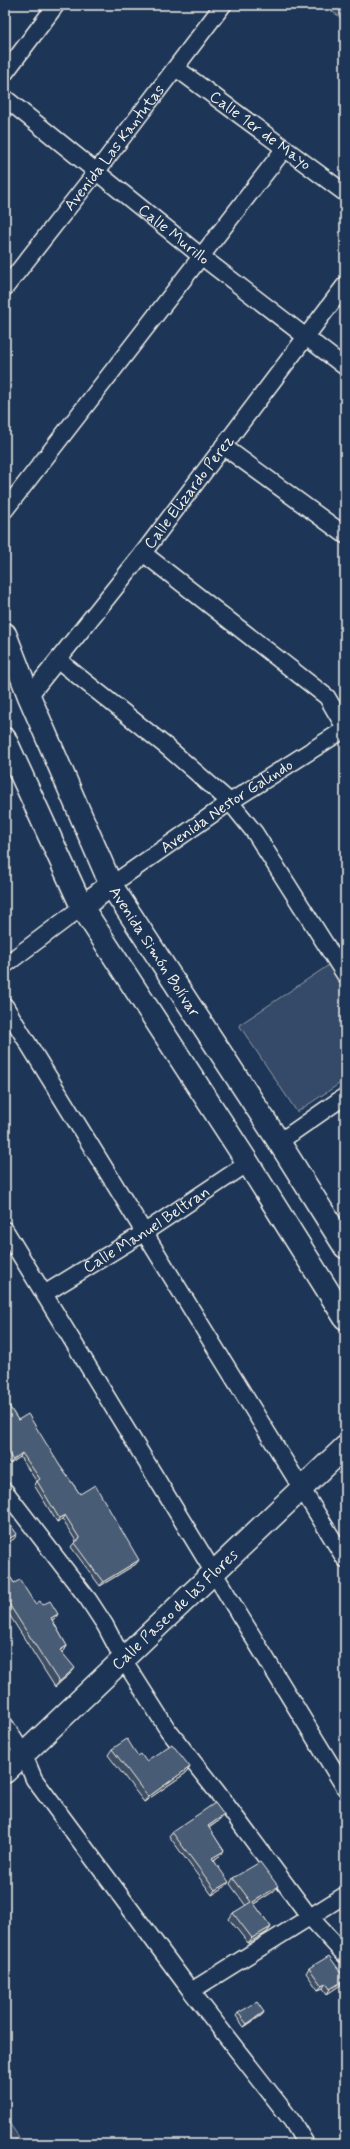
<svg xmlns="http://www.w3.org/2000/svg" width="350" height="2149" font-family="Mynerve,sans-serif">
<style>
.green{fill:#354a67;stroke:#949ea8}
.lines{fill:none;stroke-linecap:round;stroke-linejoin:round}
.street-casing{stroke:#f4f1e8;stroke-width:19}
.secondary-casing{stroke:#f4f1e8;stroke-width:25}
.street{stroke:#1d3557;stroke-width:16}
.secondary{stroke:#1d3557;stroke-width:22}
.wall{fill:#3e4e64;stroke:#f4f1e8}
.shaded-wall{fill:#324051;stroke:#f4f1e8}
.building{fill:#485b74;stroke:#f4f1e8}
.labels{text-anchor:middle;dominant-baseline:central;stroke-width:3;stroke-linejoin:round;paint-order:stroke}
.street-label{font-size:16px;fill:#f4f1e8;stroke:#1d3557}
</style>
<rect width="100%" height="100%" fill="#1d3557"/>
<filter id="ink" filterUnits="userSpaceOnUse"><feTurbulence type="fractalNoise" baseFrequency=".025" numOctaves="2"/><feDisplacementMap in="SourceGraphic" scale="8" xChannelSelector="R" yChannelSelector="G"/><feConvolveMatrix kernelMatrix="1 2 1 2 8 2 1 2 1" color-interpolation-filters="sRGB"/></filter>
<g filter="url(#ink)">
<path class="green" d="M 324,5 L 345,5 L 345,21 Z
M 329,965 L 345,989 L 345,1080 L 297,1112 L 239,1025 Z
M 5,2117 L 19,2137 L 9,2144 L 5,2144 Z"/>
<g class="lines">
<g class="street-casing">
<g id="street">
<path id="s1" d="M 176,68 L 345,193"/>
<path d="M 5,73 L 56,5"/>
<path id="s2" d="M 5,98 L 202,257 L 345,367"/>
<path id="s3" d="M 5,288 L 97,171 L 223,5"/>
<path d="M 223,446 L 345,535"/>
<path d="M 5,510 L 285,148"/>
<path d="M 143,553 L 327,697 L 345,728"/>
<path d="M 58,660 L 167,747 L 230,802 L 255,833 L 345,975"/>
<path id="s4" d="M 29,696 L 143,553 L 345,285"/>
<path id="s5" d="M 111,885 L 230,802 L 345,729"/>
<path d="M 5,965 L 82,907"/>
<path d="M 5,1006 L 345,1559"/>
<path d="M 279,1142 L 345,1096"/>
<path d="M 5,1230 L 345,1788"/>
<path id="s6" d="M 44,1294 L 145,1232 L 248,1163"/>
<path d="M 5,1491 L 88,1599 L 105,1625 L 123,1659 L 168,1730 L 217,1792 L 309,1916 L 345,1955"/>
<path d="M 5,1725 L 24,1755 L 34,1779 L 191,1991 L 292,2121 L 306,2144"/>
<path d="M 191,1991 L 345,1895"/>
</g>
</g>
<g class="secondary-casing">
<g id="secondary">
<path id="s7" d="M 5,634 L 29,696 L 111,885 L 279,1142 L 345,1247"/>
<path d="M 5,739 L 82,907 L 248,1163 L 345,1318"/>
<path d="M 82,907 L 111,885"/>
<path id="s8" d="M 5,1772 L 345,1447"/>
</g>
</g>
<use href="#street" class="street"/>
<use href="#secondary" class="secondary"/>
</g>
<path class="wall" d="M 5,1400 L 18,1420 L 60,1466 L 80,1494 L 136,1564 L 100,1586 L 71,1547 L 74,1543 L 76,1541 L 62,1519 L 57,1522 L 34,1485 L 37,1482 L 20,1457 L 10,1464 L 5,1457 Z
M 5,1569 L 14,1583 L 35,1604 L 42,1605 L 58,1614 L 54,1619 L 52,1620 L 67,1646 L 64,1651 L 62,1652 L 72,1672 L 55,1687 L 5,1608 Z
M 112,1749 L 138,1756 L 146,1761 L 190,1767 L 186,1773 L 144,1802 L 108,1755 Z
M 220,1820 L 209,1828 L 224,1851 L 221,1855 L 214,1860 L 226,1886 L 212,1895 L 169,1836 L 172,1832 Z
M 233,1878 L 274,1891 L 254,1904 L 271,1927 L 267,1932 L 248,1943 L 229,1919 L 233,1913 L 246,1906 L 230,1884 Z
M 309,1968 L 342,1984 L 327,1994 L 323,1988 L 318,1990 L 306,1973 Z
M 264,2012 L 262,2015 L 244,2027 L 236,2016 L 238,2013 Z"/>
<path class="shaded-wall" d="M 22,1453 L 20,1457 L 10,1464 L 13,1460 Z
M 65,1515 L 62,1519 L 57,1522 L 59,1518 Z
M 17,1534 L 14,1539 L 5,1544 L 5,1541 Z
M 139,1560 L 136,1564 L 100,1586 L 103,1582 Z
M 58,1614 L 54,1619 L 47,1622 L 51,1618 Z
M 67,1646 L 64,1651 L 56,1655 L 60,1650 Z
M 75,1668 L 72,1672 L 55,1687 L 59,1682 Z
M 190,1767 L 186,1773 L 144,1802 L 148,1797 Z
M 224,1815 L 220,1820 L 205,1830 L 208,1826 Z
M 224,1851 L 221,1855 L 209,1863 L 212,1858 Z
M 229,1882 L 226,1886 L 212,1895 L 215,1890 Z
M 278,1886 L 274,1891 L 249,1907 L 253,1902 Z
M 271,1927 L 267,1932 L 248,1943 L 252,1938 Z
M 345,1980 L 342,1984 L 327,1994 L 330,1989 Z
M 326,1983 L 323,1988 L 318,1990 L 322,1986 Z
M 264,2012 L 262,2015 L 244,2027 L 247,2024 Z"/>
<path class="building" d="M 5,1400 L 18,1420 L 28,1414 L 60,1466 L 80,1494 L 95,1485 L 139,1560 L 103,1582 L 74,1543 L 80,1539 L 65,1515 L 59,1518 L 37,1481 L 40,1479 L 22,1453 L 13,1460 L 5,1449 Z
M 5,1517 L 17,1534 L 5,1541 Z
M 5,1569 L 14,1583 L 20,1580 L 35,1604 L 40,1601 L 42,1605 L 50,1601 L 58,1614 L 51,1618 L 67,1646 L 60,1650 L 75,1668 L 59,1682 L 5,1598 Z
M 127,1739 L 138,1756 L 141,1754 L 146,1761 L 172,1744 L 190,1767 L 148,1797 L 112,1749 Z
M 215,1803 L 224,1815 L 208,1826 L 224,1851 L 212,1858 L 229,1882 L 215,1890 L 172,1832 Z
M 260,1862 L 278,1886 L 253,1902 L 271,1927 L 252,1938 L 233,1913 L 251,1902 L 233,1878 Z
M 329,1956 L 345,1978 L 345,1980 L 330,1989 L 326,1983 L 322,1986 L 309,1968 Z
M 257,2002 L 264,2012 L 247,2024 L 238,2013 Z"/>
</g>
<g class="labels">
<g class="street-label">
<text stroke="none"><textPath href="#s1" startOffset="105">Calle 1er de Mayo</textPath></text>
<text stroke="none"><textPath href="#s3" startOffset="178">Avenida Las Kantutas</textPath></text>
<text stroke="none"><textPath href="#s2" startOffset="217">Calle Murillo</textPath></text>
<text stroke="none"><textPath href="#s4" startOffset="259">Calle Elizardo Perez</textPath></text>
<text stroke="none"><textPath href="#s5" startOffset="140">Avenida Nestor Galindo</textPath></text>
<text stroke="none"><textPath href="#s7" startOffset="352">Avenida Simón Bolívar</textPath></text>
<text stroke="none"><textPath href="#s6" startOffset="121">Calle Manuel Beltran</textPath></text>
<text stroke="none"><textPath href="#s8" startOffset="235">Calle Paseo de las Flores</textPath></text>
</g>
</g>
<rect width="350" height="2149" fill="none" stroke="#1d3557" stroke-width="20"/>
<rect x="10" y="10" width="330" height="2129" fill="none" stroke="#f4f1e8" stroke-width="1.5" filter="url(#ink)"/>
</svg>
